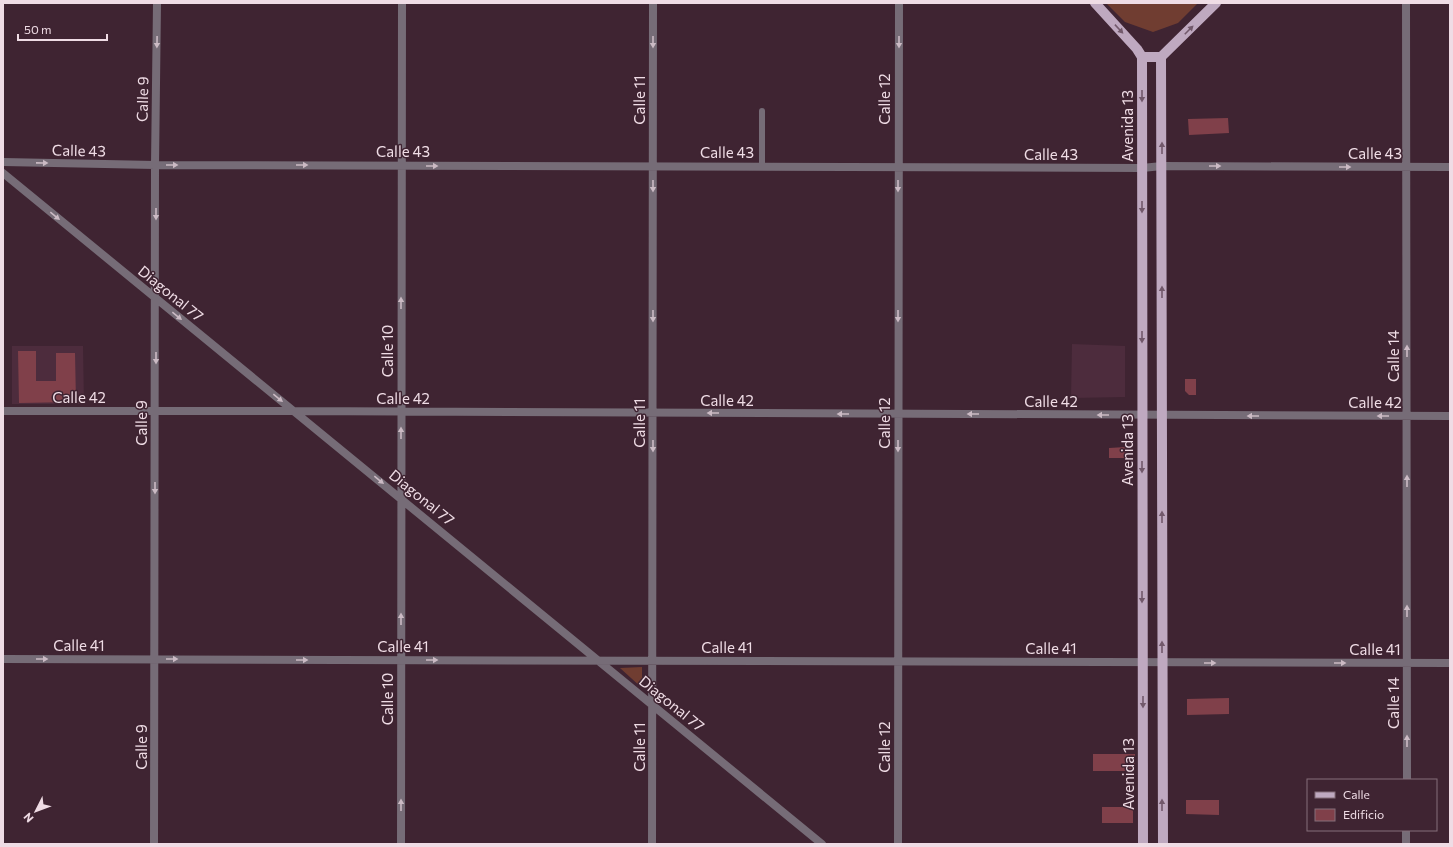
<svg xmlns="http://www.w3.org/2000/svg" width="1453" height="847" font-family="Commissioner,sans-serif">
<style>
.built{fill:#4d2c3d}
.green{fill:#703d31}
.building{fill:#80404a}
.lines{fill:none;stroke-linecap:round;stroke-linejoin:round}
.service{stroke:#766c77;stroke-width:6}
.minor{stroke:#766c77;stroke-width:8}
.primary{stroke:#bfa9c0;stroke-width:10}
.oneway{fill:#72596b}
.oneway2{fill:#cbbac4}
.labels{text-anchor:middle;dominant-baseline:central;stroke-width:3;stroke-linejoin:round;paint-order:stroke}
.street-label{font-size:15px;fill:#efdce5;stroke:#3f2432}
</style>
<rect width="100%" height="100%" fill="#3f2432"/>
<path class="built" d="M 1072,344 L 1125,346 L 1125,397 L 1071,398 Z
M 12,346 L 83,346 L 84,404 L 12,404 Z"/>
<path class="green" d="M 1106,3 L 1198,3 L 1178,23 L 1153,32 L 1125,22 Z
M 642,667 L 642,688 L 620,668 Z"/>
<path class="building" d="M 1228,118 L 1229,133 L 1189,135 L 1188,119 Z
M 18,351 L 36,351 L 36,381 L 56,381 L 56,353 L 75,353 L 76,402 L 19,403 Z
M 1185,379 L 1196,379 L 1196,395 L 1189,395 L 1185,391 Z
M 1126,447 L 1126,458 L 1109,458 L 1109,448 Z
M 1229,698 L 1229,714 L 1187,715 L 1187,699 Z
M 1093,754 L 1135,754 L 1135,771 L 1093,771 Z
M 1186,800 L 1219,800 L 1219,815 L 1186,814 Z
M 1102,807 L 1133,807 L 1133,823 L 1102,823 Z"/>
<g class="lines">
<path class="service" d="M 762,166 L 762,111"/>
<path class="minor" d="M 1406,3 L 1407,780
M 3,162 L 155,165 L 1142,168 L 1162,166 L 1450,167
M 3,173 L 822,844
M 3,411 L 293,411 L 1450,416
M 3,659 L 1450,663
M 154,844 L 155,165 L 157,3
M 401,844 L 402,3
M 652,844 L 653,3
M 898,844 L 899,3
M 1406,844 L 1406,830"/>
<path class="primary" d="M 1095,3 L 1137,49 L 1142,57
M 1142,57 L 1143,844
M 1142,57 L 1161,57 L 1216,3
M 1161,57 L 1163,844"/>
</g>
<defs><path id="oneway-solid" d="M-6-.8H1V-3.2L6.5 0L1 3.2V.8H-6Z"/></defs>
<g class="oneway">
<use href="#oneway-solid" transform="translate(1119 29) rotate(47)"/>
<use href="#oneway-solid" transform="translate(1189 30) rotate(-45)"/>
<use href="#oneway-solid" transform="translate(1142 96) rotate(90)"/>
<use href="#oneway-solid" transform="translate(1162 148) rotate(-90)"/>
<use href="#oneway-solid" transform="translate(1142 207) rotate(90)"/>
<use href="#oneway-solid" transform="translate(1162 292) rotate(-90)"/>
<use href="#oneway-solid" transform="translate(1142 337) rotate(90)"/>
<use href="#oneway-solid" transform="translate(1142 467) rotate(90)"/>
<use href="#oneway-solid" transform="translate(1162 517) rotate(-90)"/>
<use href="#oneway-solid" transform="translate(1142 597) rotate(90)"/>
<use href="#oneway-solid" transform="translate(1162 647) rotate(-90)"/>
<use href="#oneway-solid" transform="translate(1143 702) rotate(90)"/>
<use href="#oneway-solid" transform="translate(1162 805) rotate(-90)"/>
</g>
<g class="oneway2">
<use href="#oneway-solid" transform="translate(157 42) rotate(91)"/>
<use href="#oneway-solid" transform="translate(653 42) rotate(90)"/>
<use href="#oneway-solid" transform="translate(899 42) rotate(90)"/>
<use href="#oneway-solid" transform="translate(42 163) rotate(1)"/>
<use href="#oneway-solid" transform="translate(172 165)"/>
<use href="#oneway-solid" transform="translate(302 165)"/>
<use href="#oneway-solid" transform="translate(432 166)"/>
<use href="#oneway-solid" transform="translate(1215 166)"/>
<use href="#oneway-solid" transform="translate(1345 167)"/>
<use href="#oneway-solid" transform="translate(653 186) rotate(90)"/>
<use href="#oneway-solid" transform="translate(898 186) rotate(90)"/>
<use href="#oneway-solid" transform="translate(156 214) rotate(90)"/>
<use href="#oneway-solid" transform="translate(55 216) rotate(39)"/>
<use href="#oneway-solid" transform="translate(401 303) rotate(-90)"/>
<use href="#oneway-solid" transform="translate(177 316) rotate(39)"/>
<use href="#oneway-solid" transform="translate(653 316) rotate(90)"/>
<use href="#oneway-solid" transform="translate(898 316) rotate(90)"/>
<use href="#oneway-solid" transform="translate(1407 351) rotate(-90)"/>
<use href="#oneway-solid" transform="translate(156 358) rotate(90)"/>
<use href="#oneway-solid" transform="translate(278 398) rotate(39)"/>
<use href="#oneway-solid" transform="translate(713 413) rotate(-180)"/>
<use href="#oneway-solid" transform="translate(843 414) rotate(-180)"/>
<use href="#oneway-solid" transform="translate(973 414) rotate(-180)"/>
<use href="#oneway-solid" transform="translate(1103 415) rotate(-180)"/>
<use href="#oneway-solid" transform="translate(1253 416) rotate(-180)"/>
<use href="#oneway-solid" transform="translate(1383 416) rotate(-180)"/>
<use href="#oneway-solid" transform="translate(401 433) rotate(-90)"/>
<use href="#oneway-solid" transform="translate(653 446) rotate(90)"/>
<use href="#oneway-solid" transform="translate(898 446) rotate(90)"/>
<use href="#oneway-solid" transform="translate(379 480) rotate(39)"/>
<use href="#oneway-solid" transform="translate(1407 481) rotate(-90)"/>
<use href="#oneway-solid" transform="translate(155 488) rotate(90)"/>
<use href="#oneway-solid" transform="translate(1407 611) rotate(-90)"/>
<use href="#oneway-solid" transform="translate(401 619) rotate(-90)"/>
<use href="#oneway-solid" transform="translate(42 659)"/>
<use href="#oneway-solid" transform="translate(172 659)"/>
<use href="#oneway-solid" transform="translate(302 660)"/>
<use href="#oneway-solid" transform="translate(432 660)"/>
<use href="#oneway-solid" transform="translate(1210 663)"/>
<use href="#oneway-solid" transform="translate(1340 663)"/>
<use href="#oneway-solid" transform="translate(1407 741) rotate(-90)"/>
<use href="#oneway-solid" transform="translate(401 805) rotate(-90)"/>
</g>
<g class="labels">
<g class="street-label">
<text transform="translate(142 99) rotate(-89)">Calle 9</text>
<text transform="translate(884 99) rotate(-90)">Calle 12</text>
<text transform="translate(639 100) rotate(-90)">Calle 11</text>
<text transform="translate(1127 126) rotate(-90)">Avenida 13</text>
<text transform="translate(79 150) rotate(1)">Calle 43</text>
<text x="403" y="151">Calle 43</text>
<text x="727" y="152">Calle 43</text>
<text x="1375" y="153">Calle 43</text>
<text x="1051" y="154">Calle 43</text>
<text transform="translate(171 293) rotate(39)">Diagonal 77</text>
<text transform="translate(387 351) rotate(-90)">Calle 10</text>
<text transform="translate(1393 356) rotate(-90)">Calle 14</text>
<text x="79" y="397">Calle 42</text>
<text x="403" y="398">Calle 42</text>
<text x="727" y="400">Calle 42</text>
<text x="1051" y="401">Calle 42</text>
<text x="1375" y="402">Calle 42</text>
<text transform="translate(141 423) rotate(-90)">Calle 9</text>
<text transform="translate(639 423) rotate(-90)">Calle 11</text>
<text transform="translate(884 423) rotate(-90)">Calle 12</text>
<text transform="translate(1127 450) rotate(-90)">Avenida 13</text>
<text transform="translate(422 497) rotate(39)">Diagonal 77</text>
<text x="79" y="645">Calle 41</text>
<text x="403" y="646">Calle 41</text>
<text x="727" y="647">Calle 41</text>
<text x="1051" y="648">Calle 41</text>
<text x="1375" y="649">Calle 41</text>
<text transform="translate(387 699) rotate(-90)">Calle 10</text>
<text transform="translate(672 703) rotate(39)">Diagonal 77</text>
<text transform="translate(1393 703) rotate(-90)">Calle 14</text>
<text transform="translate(141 747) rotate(-90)">Calle 9</text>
<text transform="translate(639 747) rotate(-90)">Calle 11</text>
<text transform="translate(884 747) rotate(-90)">Calle 12</text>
<text transform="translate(1128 774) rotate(-90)">Avenida 13</text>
</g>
</g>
<rect width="1453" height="847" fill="none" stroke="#efdce5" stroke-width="8"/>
<rect x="1307" y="779" width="130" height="52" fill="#3f2432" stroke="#856e7a"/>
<rect x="1315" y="792" width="20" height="6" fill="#bfa9c0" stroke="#856e7a"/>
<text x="1343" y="799" font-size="12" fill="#efdce5">Calle</text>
<rect x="1315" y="809" width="20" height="12" fill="#80404a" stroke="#856e7a"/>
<text x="1343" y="819" font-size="12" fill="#efdce5">Edificio</text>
<g transform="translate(36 811) rotate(228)" stroke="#3f2432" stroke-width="3" paint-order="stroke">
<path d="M0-3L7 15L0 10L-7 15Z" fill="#efdce5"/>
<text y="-6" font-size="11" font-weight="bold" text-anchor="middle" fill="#efdce5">N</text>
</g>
<path d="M18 34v6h89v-6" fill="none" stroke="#efdce5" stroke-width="2"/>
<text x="24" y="34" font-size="12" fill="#efdce5" stroke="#3f2432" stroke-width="3" paint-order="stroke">50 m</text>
</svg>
